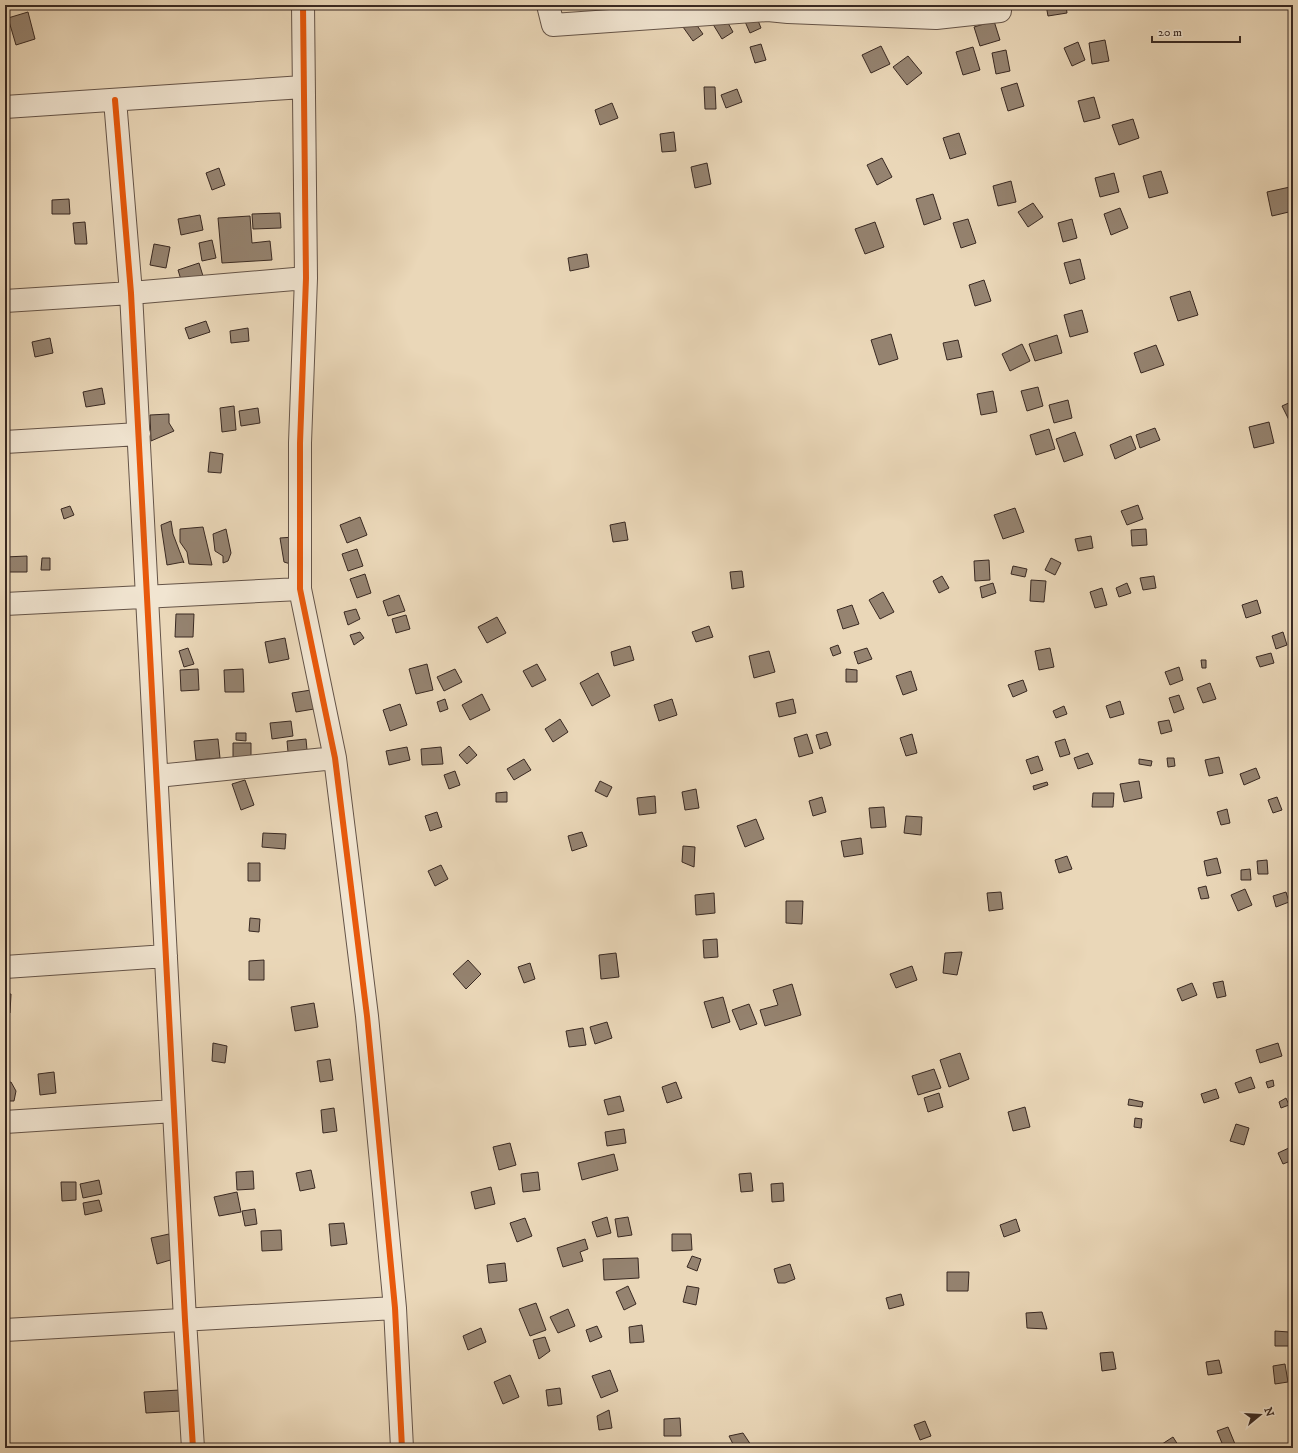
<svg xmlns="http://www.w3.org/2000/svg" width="1298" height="1453" font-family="'IM FELL DW Pica',serif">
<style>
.building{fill:#958370;stroke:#392922}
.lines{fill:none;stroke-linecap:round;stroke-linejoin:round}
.minor-casing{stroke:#655448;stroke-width:24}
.minor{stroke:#f1e5d1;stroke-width:22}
.cycleway-casing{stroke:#f1e5d1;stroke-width:8}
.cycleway{stroke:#e8590c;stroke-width:6}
</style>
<rect width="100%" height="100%" fill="#ead7b8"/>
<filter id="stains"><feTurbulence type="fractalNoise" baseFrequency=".005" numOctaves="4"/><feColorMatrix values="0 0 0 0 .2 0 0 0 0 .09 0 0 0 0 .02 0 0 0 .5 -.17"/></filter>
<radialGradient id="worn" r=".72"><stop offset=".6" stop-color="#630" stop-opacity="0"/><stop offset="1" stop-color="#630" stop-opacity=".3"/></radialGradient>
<path class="building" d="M 445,5 L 460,5 L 460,8 L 445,7 Z
M 1046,5 L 1066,5 L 1067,13 L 1048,16 Z
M 28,12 L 35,39 L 16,45 L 8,18 Z
M 755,13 L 761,28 L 750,33 L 743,17 Z
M 723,14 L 733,32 L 722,39 L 711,21 Z
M 693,20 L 703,34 L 693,41 L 683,27 Z
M 994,21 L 1000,40 L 980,46 L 974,27 Z
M 1105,40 L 1109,61 L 1092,64 L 1089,43 Z
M 1078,42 L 1085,60 L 1072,66 L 1064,48 Z
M 761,44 L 766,60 L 755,63 L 750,47 Z
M 881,46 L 890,64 L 871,73 L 862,55 Z
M 973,47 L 980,70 L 963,75 L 956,52 Z
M 1006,50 L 1010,71 L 996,74 L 992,53 Z
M 908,56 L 922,73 L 907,85 L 893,67 Z
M 1017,83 L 1024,106 L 1008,111 L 1001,88 Z
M 704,87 L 715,87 L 716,109 L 705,109 Z
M 737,89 L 742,102 L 726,108 L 721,95 Z
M 1094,97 L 1100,118 L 1084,122 L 1078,101 Z
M 612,103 L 618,118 L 600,125 L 595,110 Z
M 1133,119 L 1139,138 L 1119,145 L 1112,125 Z
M 674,132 L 676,151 L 662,152 L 660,134 Z
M 959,133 L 966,154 L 950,159 L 943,138 Z
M 882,158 L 892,177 L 877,185 L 867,165 Z
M 707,163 L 711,184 L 695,188 L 691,167 Z
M 219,168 L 225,185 L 212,190 L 206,173 Z
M 1161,171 L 1168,193 L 1149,198 L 1143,176 Z
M 1114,173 L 1119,192 L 1100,197 L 1095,178 Z
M 1011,181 L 1016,202 L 998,206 L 993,186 Z
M 1290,187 L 1293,199 L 1293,211 L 1272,216 L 1267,192 Z
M 933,194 L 941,219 L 924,225 L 916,199 Z
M 69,199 L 70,214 L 52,214 L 52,200 Z
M 1033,203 L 1043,217 L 1028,227 L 1018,212 Z
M 1120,208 L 1128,228 L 1111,235 L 1104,214 Z
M 280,213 L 281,228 L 253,229 L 252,214 Z
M 200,215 L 203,230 L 181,235 L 178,219 Z
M 250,216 L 252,243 L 270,241 L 272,260 L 222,263 L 218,218 Z
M 968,219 L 976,243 L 961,248 L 953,223 Z
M 1072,219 L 1077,238 L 1063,242 L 1058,223 Z
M 85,222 L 87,244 L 75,244 L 73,223 Z
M 875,222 L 884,247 L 865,254 L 855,229 Z
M 212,240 L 216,258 L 202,261 L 199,243 Z
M 154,244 L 170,247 L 166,268 L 150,265 Z
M 587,254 L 589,267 L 570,271 L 568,258 Z
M 1080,259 L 1085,279 L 1070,284 L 1064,263 Z
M 199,263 L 203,276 L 182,283 L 178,270 Z
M 984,280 L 991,301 L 975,306 L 969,285 Z
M 1190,291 L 1198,315 L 1178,321 L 1170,297 Z
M 1082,310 L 1088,332 L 1070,337 L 1064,315 Z
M 206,321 L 210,332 L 189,339 L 185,328 Z
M 248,328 L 249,341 L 231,343 L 230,331 Z
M 891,334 L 898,359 L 879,365 L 871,340 Z
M 1057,335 L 1062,353 L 1035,361 L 1029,344 Z
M 50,338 L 53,353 L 35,357 L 32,342 Z
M 958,340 L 962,357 L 947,360 L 943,343 Z
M 1022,344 L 1030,361 L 1010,371 L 1002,354 Z
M 1156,345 L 1164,365 L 1141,373 L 1134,353 Z
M 1038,387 L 1043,406 L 1027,411 L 1021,391 Z
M 102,388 L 105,404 L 86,407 L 83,392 Z
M 993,391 L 997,412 L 981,415 L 977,394 Z
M 1068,400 L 1072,418 L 1054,423 L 1049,405 Z
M 1293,401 L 1293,423 L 1291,424 L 1282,406 Z
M 234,406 L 236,430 L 222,432 L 220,408 Z
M 258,408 L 260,423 L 241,426 L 239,411 Z
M 169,414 L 169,423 L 174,431 L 151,441 L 150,415 Z
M 1269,422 L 1274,443 L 1254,448 L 1249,427 Z
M 1155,428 L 1160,440 L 1140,448 L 1136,435 Z
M 1049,429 L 1055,449 L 1036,455 L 1030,435 Z
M 1075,432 L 1083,455 L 1064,462 L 1056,439 Z
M 1131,436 L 1136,449 L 1115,459 L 1110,445 Z
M 210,452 L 223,454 L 221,473 L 208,472 Z
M 1138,505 L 1143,519 L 1127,525 L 1121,511 Z
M 70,506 L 74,515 L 64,519 L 61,509 Z
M 1015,508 L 1024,532 L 1003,539 L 994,515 Z
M 360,517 L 367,535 L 347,543 L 340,525 Z
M 171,521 L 173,534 L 184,563 L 183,562 L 167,565 L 161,525 Z
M 625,522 L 628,540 L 613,542 L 610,525 Z
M 203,527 L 212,565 L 189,564 L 187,552 L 180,542 L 180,529 Z
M 226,529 L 231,553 L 228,561 L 223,563 L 223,556 L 215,551 L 213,534 Z
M 1146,529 L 1147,545 L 1132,546 L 1131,530 Z
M 1091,536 L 1093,548 L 1078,551 L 1075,539 Z
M 294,537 L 294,565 L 284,562 L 280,538 Z
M 357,549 L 363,566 L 348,571 L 342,554 Z
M 27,556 L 27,572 L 5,572 L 5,557 Z
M 42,558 L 50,558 L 50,570 L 41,570 Z
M 1051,558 L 1061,563 L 1055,575 L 1045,570 Z
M 989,560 L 990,580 L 975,581 L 974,561 Z
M 1013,566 L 1027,569 L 1025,577 L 1011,574 Z
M 742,571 L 744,587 L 732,589 L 730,572 Z
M 365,574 L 371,593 L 357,598 L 350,579 Z
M 942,576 L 949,588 L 939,593 L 933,581 Z
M 1154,576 L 1156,588 L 1143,590 L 1140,578 Z
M 1031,580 L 1046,581 L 1044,602 L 1030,601 Z
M 993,583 L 996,593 L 982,598 L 980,587 Z
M 1127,583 L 1131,593 L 1119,597 L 1116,588 Z
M 1102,588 L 1107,605 L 1095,608 L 1090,592 Z
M 883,592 L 894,612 L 880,619 L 869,600 Z
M 399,595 L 405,611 L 388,616 L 383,601 Z
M 1257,600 L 1261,613 L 1246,618 L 1242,605 Z
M 852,605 L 859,624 L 843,629 L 837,610 Z
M 356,609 L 360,619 L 348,625 L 344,612 Z
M 176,614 L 194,614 L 193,637 L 175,637 Z
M 406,615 L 410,629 L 396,633 L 392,619 Z
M 497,617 L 506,633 L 487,643 L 478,627 Z
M 709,626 L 713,637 L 696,642 L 692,632 Z
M 360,632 L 364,638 L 354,645 L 350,635 Z
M 1283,632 L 1287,645 L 1276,649 L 1272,636 Z
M 285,638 L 289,659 L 269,663 L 265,642 Z
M 838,645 L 841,653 L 833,656 L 830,648 Z
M 630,646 L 634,660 L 614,666 L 611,652 Z
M 188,648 L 194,664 L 184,667 L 179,651 Z
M 867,648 L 872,659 L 858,664 L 854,652 Z
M 1050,648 L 1054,667 L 1039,670 L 1035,651 Z
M 769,651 L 775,672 L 754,678 L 749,656 Z
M 1271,653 L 1274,663 L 1260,667 L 1256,657 Z
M 1201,660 L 1206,660 L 1206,668 L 1202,668 Z
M 427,664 L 433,690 L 416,694 L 409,669 Z
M 537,664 L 546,680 L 532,687 L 523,671 Z
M 1179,667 L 1183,680 L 1170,685 L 1165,672 Z
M 198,669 L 199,690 L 181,691 L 180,670 Z
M 243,669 L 244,692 L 225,692 L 224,670 Z
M 455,669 L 462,682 L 444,691 L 437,677 Z
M 846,669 L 857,670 L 857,682 L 846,682 Z
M 911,671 L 917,690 L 903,695 L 896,676 Z
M 598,673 L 610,696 L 592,706 L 580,683 Z
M 1023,680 L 1027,691 L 1013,697 L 1008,685 Z
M 1210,683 L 1216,699 L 1203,703 L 1197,688 Z
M 311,690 L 314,709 L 296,712 L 292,693 Z
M 482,694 L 490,710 L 470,720 L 462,705 Z
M 1179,695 L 1184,709 L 1174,713 L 1169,698 Z
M 445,699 L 448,709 L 440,712 L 437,702 Z
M 672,699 L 677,715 L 659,721 L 654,705 Z
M 793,699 L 796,713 L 779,717 L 776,703 Z
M 1120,701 L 1124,714 L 1110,718 L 1106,706 Z
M 400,704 L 407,725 L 390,731 L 383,710 Z
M 1064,706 L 1067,714 L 1056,718 L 1053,711 Z
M 560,719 L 568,732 L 553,742 L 545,729 Z
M 1169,720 L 1172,731 L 1161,734 L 1158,722 Z
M 291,721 L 293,736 L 272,739 L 270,723 Z
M 827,732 L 831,745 L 820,749 L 816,735 Z
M 236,733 L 246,733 L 246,741 L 236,740 Z
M 807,734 L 813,753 L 799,757 L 794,738 Z
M 912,734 L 917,753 L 906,756 L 900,738 Z
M 218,739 L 220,758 L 196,760 L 194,741 Z
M 306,739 L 307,750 L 288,752 L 287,741 Z
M 1065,739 L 1070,754 L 1060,757 L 1055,742 Z
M 233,743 L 251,743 L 251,760 L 233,761 Z
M 469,746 L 477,755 L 467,764 L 459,755 Z
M 407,747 L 410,760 L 389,765 L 386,751 Z
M 441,747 L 443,764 L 422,765 L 421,749 Z
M 1088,753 L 1093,764 L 1078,769 L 1074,758 Z
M 1038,756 L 1043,770 L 1031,774 L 1026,760 Z
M 1219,757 L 1223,773 L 1209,776 L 1205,760 Z
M 1167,758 L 1174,758 L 1175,766 L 1168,767 Z
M 524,759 L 531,770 L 514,780 L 507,769 Z
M 1139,759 L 1152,761 L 1151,766 L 1139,764 Z
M 1256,768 L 1260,778 L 1244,785 L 1240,774 Z
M 455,771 L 460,785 L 449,789 L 444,775 Z
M 245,780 L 254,805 L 241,810 L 232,784 Z
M 600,781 L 612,787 L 607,797 L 595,791 Z
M 1139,781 L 1142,798 L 1124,802 L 1120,784 Z
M 1047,782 L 1048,785 L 1034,790 L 1033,786 Z
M 696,789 L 699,808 L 685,810 L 682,792 Z
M 507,792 L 507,802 L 496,802 L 496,793 Z
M 1093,793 L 1114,793 L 1113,807 L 1092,807 Z
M 655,796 L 656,813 L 639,815 L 637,798 Z
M 822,797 L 826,812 L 813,816 L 809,801 Z
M 1277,797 L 1282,810 L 1273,813 L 1268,800 Z
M 884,807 L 886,827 L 871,828 L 869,808 Z
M 1227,809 L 1230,823 L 1221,825 L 1217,812 Z
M 437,812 L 442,827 L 430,831 L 425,816 Z
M 906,816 L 922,817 L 921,835 L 904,833 Z
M 756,819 L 764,839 L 745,847 L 737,826 Z
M 582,832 L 587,846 L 572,851 L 568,836 Z
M 263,833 L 286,834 L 285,849 L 262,847 Z
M 861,838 L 863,854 L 844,857 L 841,841 Z
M 683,846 L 695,847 L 694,867 L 682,862 Z
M 1067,856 L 1072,869 L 1059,873 L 1055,860 Z
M 1217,858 L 1221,873 L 1207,876 L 1204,861 Z
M 1267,860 L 1268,874 L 1258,874 L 1257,861 Z
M 248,863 L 260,863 L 260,881 L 248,881 Z
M 441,865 L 448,879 L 435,886 L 428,871 Z
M 1250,869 L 1251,880 L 1241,880 L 1241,870 Z
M 1206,886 L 1209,898 L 1201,899 L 1198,888 Z
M 1245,889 L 1252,905 L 1238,911 L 1231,895 Z
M 1001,892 L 1003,909 L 989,911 L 987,893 Z
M 1286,892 L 1289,902 L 1276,907 L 1273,896 Z
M 714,893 L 715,913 L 696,915 L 695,895 Z
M 786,901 L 803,901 L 802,924 L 786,923 Z
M 250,918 L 260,919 L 259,932 L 249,931 Z
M 717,939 L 718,957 L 704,958 L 703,940 Z
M 962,952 L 957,975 L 943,973 L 945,953 Z
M 616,953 L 619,977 L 601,979 L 599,955 Z
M 264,960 L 264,980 L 249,980 L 249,961 Z
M 468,960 L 481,974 L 466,989 L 453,974 Z
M 530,963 L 535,979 L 524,983 L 518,967 Z
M 912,966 L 917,980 L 896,988 L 890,974 Z
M 1223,981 L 1226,996 L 1217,998 L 1213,983 Z
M 1192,983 L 1197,995 L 1182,1001 L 1177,989 Z
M 792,984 L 801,1015 L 765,1026 L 760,1010 L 778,1005 L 773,990 Z
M 5,994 L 11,994 L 10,1013 L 5,1013 Z
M 723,997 L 730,1022 L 712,1028 L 704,1002 Z
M 314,1003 L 318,1027 L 295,1031 L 291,1007 Z
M 749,1004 L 757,1024 L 740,1030 L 732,1010 Z
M 607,1022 L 612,1038 L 595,1044 L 590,1027 Z
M 583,1028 L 586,1045 L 569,1047 L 566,1031 Z
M 213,1043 L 227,1046 L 225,1063 L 212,1061 Z
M 1278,1043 L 1282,1056 L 1260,1063 L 1256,1050 Z
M 960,1053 L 969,1079 L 949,1087 L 940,1060 Z
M 330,1059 L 333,1080 L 320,1082 L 317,1061 Z
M 934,1069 L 941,1088 L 918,1095 L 912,1076 Z
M 54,1072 L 56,1093 L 40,1095 L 38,1074 Z
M 1251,1077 L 1255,1088 L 1239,1093 L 1235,1083 Z
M 1273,1080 L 1274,1086 L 1268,1088 L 1266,1082 Z
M 11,1082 L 16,1091 L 14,1101 L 5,1101 L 5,1083 Z
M 676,1082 L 682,1098 L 667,1103 L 662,1087 Z
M 1216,1089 L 1219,1098 L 1204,1103 L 1201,1094 Z
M 939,1093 L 943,1107 L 928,1112 L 924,1098 Z
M 620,1096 L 624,1111 L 608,1115 L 604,1100 Z
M 1286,1098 L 1289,1105 L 1281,1108 L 1279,1102 Z
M 1129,1099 L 1143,1102 L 1142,1107 L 1128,1105 Z
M 1025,1107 L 1030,1127 L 1013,1131 L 1008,1112 Z
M 334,1108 L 337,1131 L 323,1133 L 321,1110 Z
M 1135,1118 L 1142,1119 L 1141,1128 L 1134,1127 Z
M 1236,1124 L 1249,1128 L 1244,1145 L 1230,1141 Z
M 624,1129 L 626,1143 L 607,1146 L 605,1132 Z
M 510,1143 L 516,1165 L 499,1170 L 493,1147 Z
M 1291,1147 L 1293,1151 L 1293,1160 L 1283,1164 L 1278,1153 Z
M 614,1154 L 618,1170 L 582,1180 L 578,1163 Z
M 311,1170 L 315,1188 L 300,1191 L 296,1173 Z
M 253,1171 L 254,1189 L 237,1190 L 236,1172 Z
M 538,1172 L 540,1190 L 523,1192 L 521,1174 Z
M 751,1173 L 753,1191 L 741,1192 L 739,1174 Z
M 99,1180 L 102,1194 L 83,1198 L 80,1184 Z
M 61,1182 L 76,1182 L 76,1200 L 62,1201 Z
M 783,1183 L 784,1201 L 772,1202 L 771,1184 Z
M 491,1187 L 495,1204 L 475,1209 L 471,1192 Z
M 237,1192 L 241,1212 L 219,1216 L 214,1197 Z
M 99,1200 L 102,1211 L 85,1215 L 83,1203 Z
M 255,1209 L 257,1224 L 245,1226 L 242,1211 Z
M 607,1217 L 611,1233 L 597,1237 L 592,1222 Z
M 628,1217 L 632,1235 L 618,1237 L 615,1219 Z
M 525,1218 L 532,1236 L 517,1242 L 510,1223 Z
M 1016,1219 L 1020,1231 L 1004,1237 L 1000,1225 Z
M 344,1223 L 347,1244 L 331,1246 L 329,1224 Z
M 281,1230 L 282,1250 L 262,1251 L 261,1231 Z
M 169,1234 L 174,1259 L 157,1264 L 151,1238 Z
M 672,1234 L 691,1234 L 692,1250 L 672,1251 Z
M 585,1239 L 588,1249 L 580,1252 L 583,1261 L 563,1267 L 557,1248 Z
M 692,1256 L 701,1259 L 697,1271 L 687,1267 Z
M 638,1258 L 639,1278 L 604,1280 L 603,1259 Z
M 505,1263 L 507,1281 L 489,1283 L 487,1265 Z
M 790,1264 L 795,1279 L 785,1283 L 778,1283 L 774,1269 Z
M 947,1272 L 969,1272 L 968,1291 L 947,1291 Z
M 628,1286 L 636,1304 L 624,1310 L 616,1292 Z
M 687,1286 L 699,1288 L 696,1305 L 683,1302 Z
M 901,1294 L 904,1305 L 889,1309 L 886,1298 Z
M 536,1303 L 546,1330 L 530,1336 L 519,1309 Z
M 568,1309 L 575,1326 L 558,1333 L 550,1317 Z
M 1042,1312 L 1047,1329 L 1027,1328 L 1026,1313 Z
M 642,1325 L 644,1342 L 630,1343 L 629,1327 Z
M 597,1326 L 602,1337 L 590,1342 L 586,1330 Z
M 481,1328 L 486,1342 L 468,1350 L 463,1336 Z
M 1275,1331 L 1289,1332 L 1289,1346 L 1275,1346 Z
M 545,1337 L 550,1351 L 539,1359 L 533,1340 Z
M 1113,1352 L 1116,1369 L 1102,1371 L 1100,1353 Z
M 1219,1360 L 1222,1373 L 1208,1375 L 1206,1362 Z
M 1285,1364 L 1288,1382 L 1275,1384 L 1273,1366 Z
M 610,1370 L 618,1391 L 601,1398 L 592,1376 Z
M 510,1375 L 519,1397 L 503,1404 L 494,1382 Z
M 560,1388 L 562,1404 L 548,1406 L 546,1390 Z
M 180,1390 L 181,1411 L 146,1413 L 144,1392 Z
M 609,1410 L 612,1428 L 599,1430 L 597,1416 Z
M 680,1418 L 681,1436 L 664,1436 L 664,1419 Z
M 925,1421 L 931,1436 L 920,1440 L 914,1425 Z
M 1228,1427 L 1235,1444 L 1224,1448 L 1217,1431 Z
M 743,1433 L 751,1445 L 735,1448 L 729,1436 Z
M 1173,1437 L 1180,1448 L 1160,1448 L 1159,1446 Z
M 104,1446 L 129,1446 L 129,1448 L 105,1448 Z"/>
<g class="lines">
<g class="minor-casing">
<path id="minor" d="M 303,5 L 306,278 L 300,443 L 300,589 L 335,758 L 367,1016 L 395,1308 L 402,1448
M 548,5 L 553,25 L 768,10 L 788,12 L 936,18 L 1000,11
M 115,100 L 131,293 L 185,1320 L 193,1448
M 5,107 L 303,87
M 5,301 L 131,293 L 306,278
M 5,442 L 139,434
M 5,604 L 300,589
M 157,776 L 335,758
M 5,967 L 166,956
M 5,1122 L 174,1111
M 5,1330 L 395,1308"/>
</g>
<use href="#minor" class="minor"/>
<g class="cycleway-casing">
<path id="cycleway" d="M 303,5 L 306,278 L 300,443 L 300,589 L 335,758 L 367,1016 L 395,1308 L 402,1448
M 115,100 L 131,293 L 185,1320 L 193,1448"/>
</g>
<use href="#cycleway" class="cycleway"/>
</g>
<rect width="1298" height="1453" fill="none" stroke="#ead7b8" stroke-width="20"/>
<rect x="6" y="6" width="1286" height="1441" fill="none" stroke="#392922" stroke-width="2"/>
<rect x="10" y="10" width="1278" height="1433" fill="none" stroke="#392922"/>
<g transform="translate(1260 1415) rotate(72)" stroke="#f1e5d1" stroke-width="3" paint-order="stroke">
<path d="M0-3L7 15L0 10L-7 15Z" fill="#392922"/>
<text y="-6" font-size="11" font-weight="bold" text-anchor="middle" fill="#392922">N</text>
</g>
<path d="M1152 36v6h88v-6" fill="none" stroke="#392922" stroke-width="2"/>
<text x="1158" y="36" font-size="12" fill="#392922" stroke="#f1e5d1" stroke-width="3" paint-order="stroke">20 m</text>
<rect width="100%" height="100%" filter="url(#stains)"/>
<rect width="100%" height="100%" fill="url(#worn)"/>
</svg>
